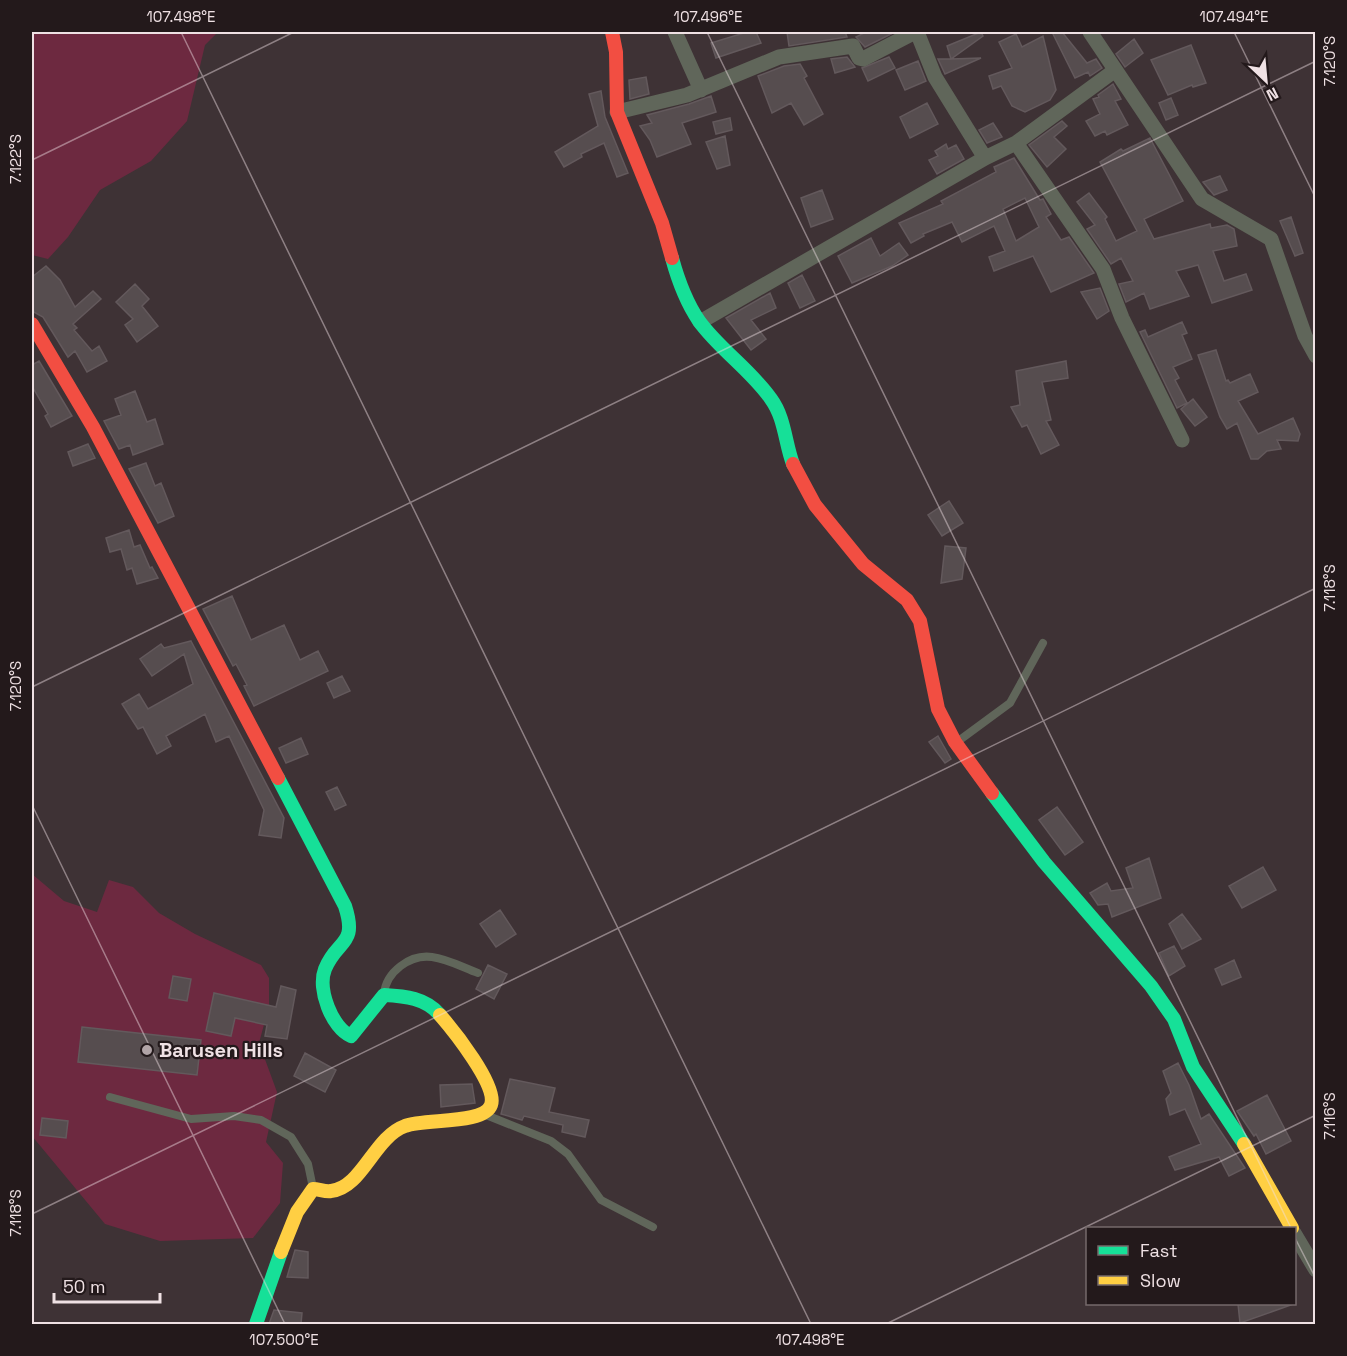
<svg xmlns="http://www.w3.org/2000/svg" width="1347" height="1356" font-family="'Space Grotesk',sans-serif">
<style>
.green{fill:#6d2940}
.building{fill:#564d4f;stroke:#63595c;stroke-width:1.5;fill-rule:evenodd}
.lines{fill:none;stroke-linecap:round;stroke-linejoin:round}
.lane{stroke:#60665a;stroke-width:8}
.street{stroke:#60665a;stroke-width:15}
.fast{stroke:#16e098;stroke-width:14}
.slow{stroke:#ffcf43;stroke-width:14}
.jam{stroke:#f24e42;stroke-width:14}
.ticks{fill:none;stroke:#efe1e4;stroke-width:1.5;stroke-opacity:0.45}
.poi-dot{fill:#b1a4a7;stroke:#23191b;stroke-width:2}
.labels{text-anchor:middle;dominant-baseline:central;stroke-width:4.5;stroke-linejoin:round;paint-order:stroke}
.poi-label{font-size:20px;font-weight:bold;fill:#efe1e4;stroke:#23191b;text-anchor:start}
.neatline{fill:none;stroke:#efe1e4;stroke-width:2}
.ticks-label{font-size:15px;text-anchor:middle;fill:#efe1e4}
</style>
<rect width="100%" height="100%" fill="#3e3235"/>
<path class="green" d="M 32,32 L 218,32 L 205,45 L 187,121 L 151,161 L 100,190 L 68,237 L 48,259 L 32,255 Z
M 32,874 L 64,901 L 97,912 L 109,880 L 133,887 L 159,913 L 195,934 L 261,965 L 269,978 L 269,1006 L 259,1043 L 277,1092 L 266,1142 L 283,1163 L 280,1203 L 253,1238 L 160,1241 L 105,1224 L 32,1136 Z"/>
<path class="building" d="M 747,32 L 756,32 L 761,43 L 716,58 L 711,43 Z
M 787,32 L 845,32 L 847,37 L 789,46 Z
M 866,32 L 895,32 L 865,47 L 856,37 Z
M 981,32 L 983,36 L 951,59 L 947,46 Z
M 1052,32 L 1062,32 L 1087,63 L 1096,59 L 1102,68 L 1090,76 L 1088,72 L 1075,78 Z
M 1016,34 L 1022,47 L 1043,36 L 1056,90 L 1050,100 L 1025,112 L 1012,106 L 1001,86 L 993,89 L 989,76 L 1012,68 L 999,42 Z
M 1134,39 L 1143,53 L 1125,67 L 1116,54 Z
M 1191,45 L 1206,83 L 1193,87 L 1192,85 L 1168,95 L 1151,60 Z
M 847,57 L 855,67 L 835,73 L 831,59 Z
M 889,57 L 895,68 L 868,81 L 862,68 Z
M 981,58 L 945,74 L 938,59 L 951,59 Z
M 918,61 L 926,81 L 905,90 L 896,70 Z
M 800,64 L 807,76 L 804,78 L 823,114 L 804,125 L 791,103 L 772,113 L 758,76 L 784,66 Z
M 646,77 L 649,94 L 630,99 L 629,80 Z
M 1113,84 L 1121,99 L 1115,101 L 1128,125 L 1107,135 L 1105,131 L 1095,136 L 1086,121 L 1100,114 L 1093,99 L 1099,97 L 1098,95 Z
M 601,91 L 605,117 L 628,173 L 617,177 L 604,143 L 581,154 L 582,157 L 564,167 L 555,152 L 598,126 L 589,94 Z
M 711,96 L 716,112 L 682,123 L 691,144 L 657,157 L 650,140 L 640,126 L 652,123 L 647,115 L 689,104 Z
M 1171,98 L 1178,115 L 1166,120 L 1159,103 Z
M 927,103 L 938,124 L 910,138 L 900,117 Z
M 730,118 L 732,130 L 716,134 L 713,122 Z
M 1062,121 L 1067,126 L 1054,137 L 1066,149 L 1047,167 L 1029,145 Z
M 993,123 L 1002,137 L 987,143 L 979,130 Z
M 725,136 L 730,165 L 717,169 L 706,142 Z
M 1150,138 L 1183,201 L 1144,219 L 1154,239 L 1210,224 L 1211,228 L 1227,225 L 1234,229 L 1237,246 L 1213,251 L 1224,281 L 1246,274 L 1252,290 L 1212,303 L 1198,265 L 1176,271 L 1189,296 L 1150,309 L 1144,293 L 1126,302 L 1119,284 L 1133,281 L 1121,258 L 1111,264 L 1087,229 L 1095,225 L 1077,202 L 1089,193 L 1107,217 L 1105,219 L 1116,241 L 1137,231 L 1100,162 L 1121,149 L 1123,151 Z
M 946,144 L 948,149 L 956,145 L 964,159 L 937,174 L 929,160 L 938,156 L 935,151 Z
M 1014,158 L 1040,200 L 1043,199 L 1051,214 L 1046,217 L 1061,240 L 1069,237 L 1094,273 L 1051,292 L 1033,256 L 994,271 L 989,257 L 1005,251 L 994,226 L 962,242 L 952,222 L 923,234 L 924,236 L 911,243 L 899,223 L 943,204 L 941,201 L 996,172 L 994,167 ZM 1025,198 L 1039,227 L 1016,241 L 1003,209 Z
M 1220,176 L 1227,190 L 1214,195 L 1203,182 Z
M 822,190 L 833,219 L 811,227 L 801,198 Z
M 1291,217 L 1303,253 L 1295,256 L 1280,221 Z
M 871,238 L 880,256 L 899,243 L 908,255 L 892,266 L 852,283 L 838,256 Z
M 46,266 L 60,280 L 75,307 L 93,291 L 101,299 L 73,324 L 77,328 L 74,330 L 92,351 L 99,346 L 107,361 L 87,372 L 75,351 L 68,357 L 43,317 L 32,311 L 32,277 Z
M 802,275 L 815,301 L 800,308 L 788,283 Z
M 135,284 L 149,299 L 142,306 L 158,326 L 137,342 L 125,325 L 133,319 L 116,302 Z
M 1100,288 L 1109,311 L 1097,319 L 1081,292 Z
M 770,293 L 776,308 L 751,320 L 766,339 L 751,350 L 726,318 Z
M 1182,322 L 1187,333 L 1182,335 L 1192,359 L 1173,367 L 1179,378 L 1175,380 L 1187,403 L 1177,408 L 1140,332 L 1145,330 L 1148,337 Z
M 1216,350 L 1226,381 L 1228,380 L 1230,383 L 1250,374 L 1258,392 L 1238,401 L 1258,434 L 1293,418 L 1300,434 L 1298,441 L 1277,440 L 1281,449 L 1267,451 L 1258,459 L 1251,459 L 1237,423 L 1227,429 L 1220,417 L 1198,355 Z
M 39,361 L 72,416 L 51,427 L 45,416 L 48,414 L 32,386 L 32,365 Z
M 1066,361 L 1068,378 L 1042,382 L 1051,420 L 1046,421 L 1059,445 L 1041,454 L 1027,425 L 1022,427 L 1011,407 L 1020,405 L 1016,371 Z
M 135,391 L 147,422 L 155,419 L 163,444 L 133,455 L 130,445 L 119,449 L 104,421 L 121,415 L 115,399 Z
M 1193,399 L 1207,417 L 1195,426 L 1181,409 Z
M 88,444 L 95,458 L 73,466 L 68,452 Z
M 146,463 L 155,486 L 161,483 L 174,516 L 158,523 L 129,469 Z
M 949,501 L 963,523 L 942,536 L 928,515 Z
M 129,530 L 134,547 L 140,545 L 150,568 L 152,567 L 158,578 L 137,584 L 132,568 L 127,570 L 121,549 L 110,552 L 106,538 Z
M 945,546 L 966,548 L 962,579 L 941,583 Z
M 232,596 L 251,640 L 284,625 L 300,660 L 318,651 L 328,671 L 254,706 L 244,686 L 247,685 L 236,664 L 233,666 L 203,609 Z
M 191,641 L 284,818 L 281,838 L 259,835 L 264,810 L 229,736 L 216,742 L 205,714 L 166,736 L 171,746 L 157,754 L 143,727 L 138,729 L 122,704 L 139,694 L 148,709 L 193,684 L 184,654 L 152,676 L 140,659 L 161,644 L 164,648 Z
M 342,676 L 350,691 L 334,698 L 327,683 Z
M 938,736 L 951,759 L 945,763 L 929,742 Z
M 301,738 L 308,754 L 286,763 L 279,748 Z
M 337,787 L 346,805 L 335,810 L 326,792 Z
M 1057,807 L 1083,842 L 1065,855 L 1039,820 Z
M 1149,858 L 1161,898 L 1112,917 L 1108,904 L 1098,905 L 1090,893 L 1107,883 L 1111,891 L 1133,888 L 1126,868 Z
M 1263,867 L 1276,890 L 1242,908 L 1229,886 Z
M 500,910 L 516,934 L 496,947 L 480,924 Z
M 1182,914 L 1201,939 L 1182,949 L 1169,924 Z
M 1174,946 L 1185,966 L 1169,976 L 1159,953 Z
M 1234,960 L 1241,977 L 1222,985 L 1215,969 Z
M 488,965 L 507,974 L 494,999 L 476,989 Z
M 173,976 L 191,979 L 187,1001 L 169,998 Z
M 281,986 L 296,990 L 287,1039 L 265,1036 L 267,1025 L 235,1018 L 231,1036 L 206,1031 L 214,993 L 276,1007 Z
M 82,1027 L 201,1040 L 197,1075 L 78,1062 Z
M 305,1053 L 336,1070 L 325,1092 L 294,1076 Z
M 1178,1063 L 1189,1085 L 1201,1119 L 1209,1114 L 1245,1168 L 1229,1176 L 1219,1157 L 1175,1170 L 1169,1157 L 1201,1144 L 1185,1109 L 1170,1115 L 1166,1099 L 1171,1093 L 1163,1071 Z
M 510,1079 L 555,1088 L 549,1112 L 589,1120 L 585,1137 L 562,1132 L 563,1125 L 524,1116 L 522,1120 L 501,1114 Z
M 472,1084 L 475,1103 L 441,1107 L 440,1085 Z
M 1267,1095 L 1291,1141 L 1266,1154 L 1256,1134 L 1254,1136 L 1237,1111 Z
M 42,1118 L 68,1121 L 66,1138 L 40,1135 Z
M 295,1250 L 308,1252 L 308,1278 L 287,1277 Z
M 1238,1304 L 1290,1304 L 1291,1305 L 1240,1323 Z
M 274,1310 L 302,1313 L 301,1324 L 269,1324 Z"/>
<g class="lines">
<path class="lane" d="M 957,742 L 1010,703 L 1043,643
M 384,994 C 386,972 410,954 432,957 C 448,959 464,968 478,973
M 110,1097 L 191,1119 L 234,1116 L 261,1120 L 291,1137 L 308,1164 L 313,1188
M 486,1115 L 551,1141 L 568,1154 L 601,1200 L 653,1227"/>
<path class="street" d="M 675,32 L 701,90
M 917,32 L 935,77 L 985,158
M 1090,32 L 1202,199 L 1271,239 L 1305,336 L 1316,356
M 617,112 L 687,95 L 779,57 L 853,46 L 859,58 L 863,59 L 915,32
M 1016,143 L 1103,269 L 1122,318 L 1182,440
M 700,322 L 985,158 L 1016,143 L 1114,71
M 1294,1233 L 1316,1270"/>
<path class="fast" d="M 672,258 C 678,280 686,302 699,321 C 719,349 751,370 771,399 C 785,418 785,443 793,464
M 278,778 L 345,906 C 358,946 337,939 325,969 C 317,989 332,1028 351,1036 L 384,995 C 405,996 426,998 440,1015
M 992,793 L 1044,862 L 1151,986 L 1174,1019 L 1193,1067 L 1244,1144
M 256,1324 L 281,1252"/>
<path class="slow" d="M 1244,1144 L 1292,1228
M 281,1252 L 297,1212 L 313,1189 C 319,1189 325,1192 331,1191 C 362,1188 374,1137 405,1126 C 424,1118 484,1125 491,1105 C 498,1086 453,1030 440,1015"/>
<path class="jam" d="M 612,32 L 616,52 L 617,112 L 662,223 L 672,258
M 32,324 L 93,427 L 278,778
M 793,464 L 815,505 L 863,564 L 907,600 L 920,621 L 938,709 L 955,742 L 992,793"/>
</g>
<path class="ticks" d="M 181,32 L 811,1324M 707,32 L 1291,1228M 1234,32 L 1316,199M 32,160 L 294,32M 32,687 L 1316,61M 32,805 L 285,1324M 32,1214 L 1316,588M 1294,1236 L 1316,1279M 886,1324 L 1316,1115"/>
<circle class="poi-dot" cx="147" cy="1050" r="6"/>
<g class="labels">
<g class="poi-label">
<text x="159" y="1050">Barusen Hills</text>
</g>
</g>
<rect width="1347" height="1356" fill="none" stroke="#23191b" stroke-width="66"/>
<rect x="1086" y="1227" width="210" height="78" fill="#23191b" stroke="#75696b" stroke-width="1.5"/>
<rect x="1098" y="1246" width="30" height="9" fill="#16e098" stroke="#75696b" stroke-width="1.5"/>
<text x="1140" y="1257" font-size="18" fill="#efe1e4">Fast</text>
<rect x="1098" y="1276" width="30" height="9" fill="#ffcf43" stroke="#75696b" stroke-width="1.5"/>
<text x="1140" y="1287" font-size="18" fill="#efe1e4">Slow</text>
<g transform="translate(1266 81) rotate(154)" stroke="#23191b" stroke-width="4.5" paint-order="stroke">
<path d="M0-4.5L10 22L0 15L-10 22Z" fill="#efe1e4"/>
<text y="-9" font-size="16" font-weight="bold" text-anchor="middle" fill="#efe1e4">N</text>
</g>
<path d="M54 1293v9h106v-9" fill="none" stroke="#efe1e4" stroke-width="3"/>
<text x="63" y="1293" font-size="18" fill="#efe1e4" stroke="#23191b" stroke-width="4.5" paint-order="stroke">50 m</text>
<rect x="33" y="33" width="1281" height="1290" class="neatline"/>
<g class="ticks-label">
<text x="181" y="22">107.498°E</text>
<text x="708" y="22">107.496°E</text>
<text x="1234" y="22">107.494°E</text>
<text transform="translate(1330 61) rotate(-90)" y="5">7.120°S</text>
<text transform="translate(16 159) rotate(-90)" y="5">7.122°S</text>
<text transform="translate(1330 588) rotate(-90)" y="5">7.118°S</text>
<text transform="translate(16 686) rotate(-90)" y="5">7.120°S</text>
<text transform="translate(1330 1116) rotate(-90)" y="5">7.116°S</text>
<text transform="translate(16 1213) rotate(-90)" y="5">7.118°S</text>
<text x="284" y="1345">107.500°E</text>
<text x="810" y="1345">107.498°E</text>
</g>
</svg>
